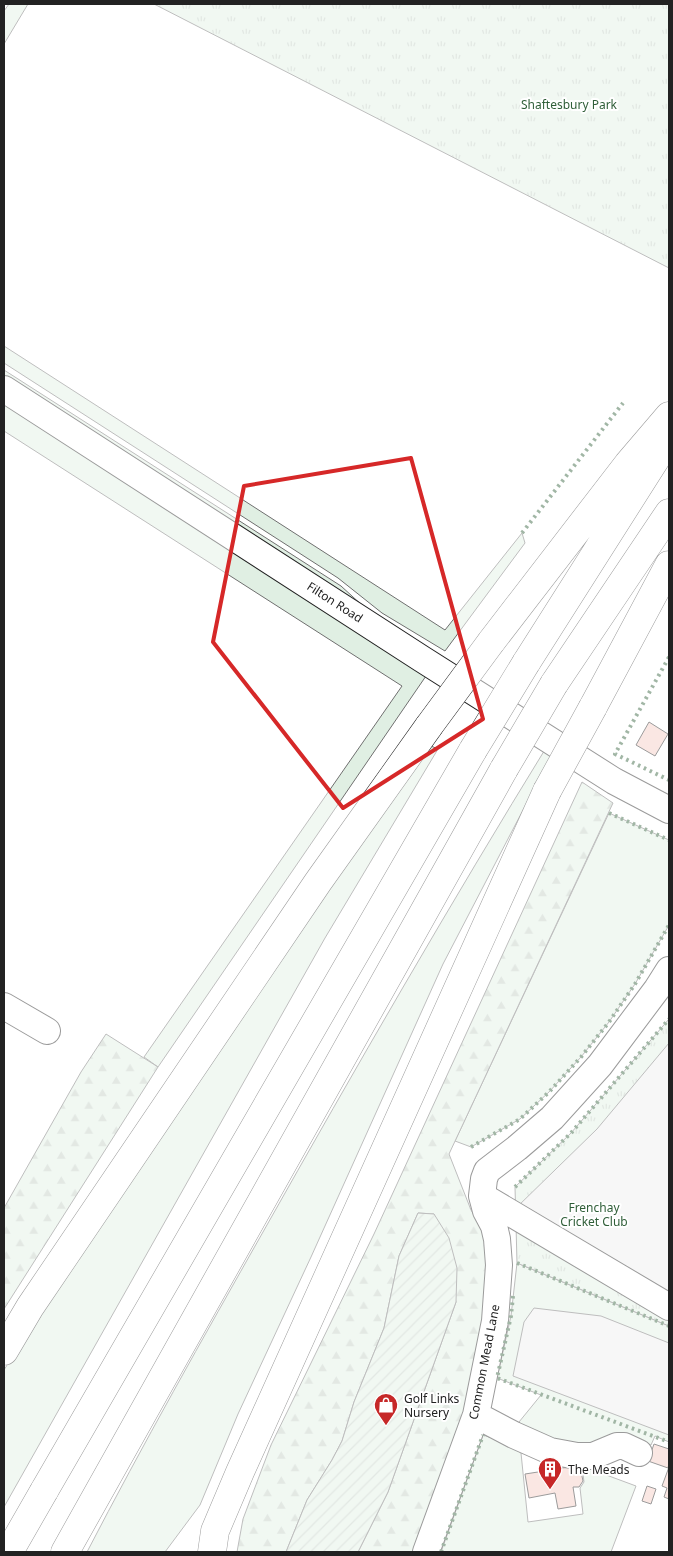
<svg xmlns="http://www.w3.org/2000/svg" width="673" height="1556" font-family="'Noto Sans',sans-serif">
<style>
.grass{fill:#e0efe3;stroke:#6f6f6f}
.forest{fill:url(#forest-firs);stroke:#6f6f6f}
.park{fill:url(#park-tufts);stroke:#6f6f6f}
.garden{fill:url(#garden-furrows);stroke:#6f6f6f}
.parking{fill:#ededed;stroke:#6f6f6f}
.building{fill:#f3c9c0;stroke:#222}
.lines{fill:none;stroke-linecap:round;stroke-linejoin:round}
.minor-casing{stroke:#222;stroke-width:28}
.highway-casing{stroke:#222;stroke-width:29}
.minor{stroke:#fff;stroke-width:26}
.highway{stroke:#fff;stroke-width:28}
.highway-bridge-casing{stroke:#222;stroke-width:29;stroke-linecap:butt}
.highway-bridge{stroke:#fff;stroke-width:28}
.hedge{stroke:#2f5e38;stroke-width:4;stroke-dasharray:2.5 4;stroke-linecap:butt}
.marked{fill:none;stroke:#d62828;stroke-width:4;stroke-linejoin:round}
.labels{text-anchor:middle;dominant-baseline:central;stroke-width:4;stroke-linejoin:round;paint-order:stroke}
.park-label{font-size:12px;fill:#2f5e38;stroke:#fff}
.street-label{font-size:12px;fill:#222;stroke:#fff}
.poi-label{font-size:12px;fill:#222;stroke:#fff;text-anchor:start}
</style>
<defs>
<pattern id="forest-firs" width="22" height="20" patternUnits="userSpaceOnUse" patternTransform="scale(1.25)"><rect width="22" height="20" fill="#e0efe3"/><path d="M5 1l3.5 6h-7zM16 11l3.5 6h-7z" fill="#c0cdc2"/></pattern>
<pattern id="park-tufts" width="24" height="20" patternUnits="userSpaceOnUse" patternTransform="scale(1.25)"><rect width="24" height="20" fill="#e0efe3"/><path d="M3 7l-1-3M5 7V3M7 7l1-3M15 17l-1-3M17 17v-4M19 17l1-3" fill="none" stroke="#c0cdc2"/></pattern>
<pattern id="garden-furrows" width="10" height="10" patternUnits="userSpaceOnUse" patternTransform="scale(1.25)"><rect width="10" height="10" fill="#e0efe3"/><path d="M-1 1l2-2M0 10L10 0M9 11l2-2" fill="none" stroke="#c0cdc2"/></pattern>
</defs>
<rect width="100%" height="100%" fill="#fff"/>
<path class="grass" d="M 9,4 L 28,4 L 4,44 L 4,11 Z
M 4,346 L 445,630 L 522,533 L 525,543 L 445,651 L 382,613 L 338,578 L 4,363 Z
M 4,370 L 341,586 L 364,607 L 4,377 Z
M 4,403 L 426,676 L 158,1067 L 144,1057 L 402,686 L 4,431 Z
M 549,743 L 550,758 L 443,964 L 311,1257 L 238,1414 L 200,1505 L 165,1552 L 87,1552 C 143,1444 203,1338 263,1232 C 356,1067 450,904 549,743 Z
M 431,746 L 438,749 L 325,938 L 4,1507 L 4,1370 L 66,1271 L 253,996 Z
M 609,813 L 669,840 L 669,925 L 635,984 L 609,1022 L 581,1057 L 549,1092 L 520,1119 L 471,1147 L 455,1141 Z
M 517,1263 L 669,1326 L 669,1442 L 655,1436 L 651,1445 L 617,1433 L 587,1453 L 515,1430 L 519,1422 L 541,1395 L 497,1378 L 511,1316 Z
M 483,1435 L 510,1444 L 521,1453 L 528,1522 L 583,1514 L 580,1488 L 584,1482 L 582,1466 L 636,1486 L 611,1552 L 441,1552 Z"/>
<path class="forest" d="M 582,782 L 613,803 L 449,1154 L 471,1210 L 490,1242 L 491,1270 L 467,1410 L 418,1552 L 358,1552 L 388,1492 L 456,1302 L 434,1214 L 418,1213 L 399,1256 L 384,1328 L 354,1402 L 342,1441 L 332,1460 L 307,1500 L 286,1552 L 237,1552 L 243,1519 L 271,1445 L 374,1234 Z
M 106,1034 L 158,1067 L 4,1309 L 4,1208 L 81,1072 Z"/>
<path class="park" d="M 154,4 L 669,4 L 669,268 Z
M 669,1019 L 669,1326 L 517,1263 L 515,1187 L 571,1133 Z"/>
<path class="garden" d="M 418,1213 L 434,1214 L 449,1238 L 457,1268 L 456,1302 L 388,1492 L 358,1552 L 286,1552 L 307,1500 L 332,1460 L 342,1441 L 354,1402 L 384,1328 L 399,1256 Z"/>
<path class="parking" d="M 669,1043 L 669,1303 L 516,1208 L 597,1129 Z
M 534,1308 L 601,1316 L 669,1343 L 669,1435 L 513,1376 L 524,1322 Z"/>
<path class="building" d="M 649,722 L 668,734 L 655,756 L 636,745 Z
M 654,1444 L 669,1449 L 669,1463 L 668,1468 L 648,1461 Z
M 559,1465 L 559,1468 L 580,1467 L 583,1481 L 579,1487 L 573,1487 L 576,1506 L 558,1509 L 555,1493 L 529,1498 L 525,1474 L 551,1470 L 550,1467 Z
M 669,1467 L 669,1499 L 664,1497 L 667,1488 L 662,1486 Z
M 647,1486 L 656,1489 L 651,1504 L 642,1501 Z"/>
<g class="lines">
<g class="minor-casing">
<path id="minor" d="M 4,389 L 422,659 L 614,781 L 669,810
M 4,1006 L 47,1031
M 482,1196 L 669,1307
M 476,1415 L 514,1435 L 550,1451 L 577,1456 L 593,1456 L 617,1446 L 624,1446 L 639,1453
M 426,1552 L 476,1415 L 495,1321 L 499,1265 L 497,1239 L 494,1226 L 486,1211 L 482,1196 L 484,1179 L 487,1171 L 517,1148 L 552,1118 L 600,1065 L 657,989 L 669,970"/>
</g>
<g class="highway-casing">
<path id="highway" d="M 491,642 L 628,464 L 669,416
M 526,663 L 669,438
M 554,684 L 669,513
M 593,707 L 669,565
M 4,1351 L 30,1307 L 318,882 L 429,726
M 44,1491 L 473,750
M 65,1552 L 504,769
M 212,1552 L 215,1531 L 240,1472 L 547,791"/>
</g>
<use href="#minor" class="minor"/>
<use href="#highway" class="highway"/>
<g class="highway-bridge-casing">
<path id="highway-bridge" d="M 429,726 L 491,642
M 473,750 L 526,663
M 504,769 L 554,684
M 547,791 L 593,707
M 9,1552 L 44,1491"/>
</g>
<use href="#highway-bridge" class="highway-bridge"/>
<path class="hedge" d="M 522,533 L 623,403
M 669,657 L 615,754 L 669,780
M 609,813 L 669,840
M 471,1147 L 520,1119 L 549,1092 L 581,1057 L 609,1022 L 635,984 L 669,925
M 515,1187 L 571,1133 L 669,1019
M 517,1263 L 669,1326
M 513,1296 L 511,1316 L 497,1378 L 669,1442
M 441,1552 L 483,1435"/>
</g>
<path d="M0 0H673V1556H0ZM 411,458 L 483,719 L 343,808 L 213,642 L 244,486 Z" fill="#fff" fill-opacity=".55" fill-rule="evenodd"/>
<path class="marked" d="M 411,458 L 483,719 L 343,808 L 213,642 L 244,486 Z"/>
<defs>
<g id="shop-pin" transform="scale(1.25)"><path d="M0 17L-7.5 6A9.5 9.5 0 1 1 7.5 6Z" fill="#c62828" stroke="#fff"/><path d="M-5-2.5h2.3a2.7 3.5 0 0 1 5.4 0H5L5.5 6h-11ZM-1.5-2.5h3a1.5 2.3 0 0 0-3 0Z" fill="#fff"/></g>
<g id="building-pin" transform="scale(1.25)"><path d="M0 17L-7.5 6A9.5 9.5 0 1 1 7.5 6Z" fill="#c62828" stroke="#fff"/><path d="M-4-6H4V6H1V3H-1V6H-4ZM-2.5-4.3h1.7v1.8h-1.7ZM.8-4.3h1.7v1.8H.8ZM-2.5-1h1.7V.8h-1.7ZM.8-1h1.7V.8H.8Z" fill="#fff"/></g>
</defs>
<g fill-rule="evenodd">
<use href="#shop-pin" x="386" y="1405"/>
<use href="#building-pin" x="550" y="1469"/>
</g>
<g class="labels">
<g class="park-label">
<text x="569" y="104">Shaftesbury Park</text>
<text x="594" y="1207">Frenchay<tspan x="594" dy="14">Cricket Club</tspan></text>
</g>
<g class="street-label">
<text transform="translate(335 602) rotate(33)">Filton Road</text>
<text transform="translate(484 1362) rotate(-79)">Common Mead Lane</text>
</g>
<g class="poi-label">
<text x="404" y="1398">Golf Links<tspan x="404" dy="14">Nursery</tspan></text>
<text x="568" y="1469">The Meads</text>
</g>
</g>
<rect width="673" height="1556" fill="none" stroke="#222222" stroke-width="10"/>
</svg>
